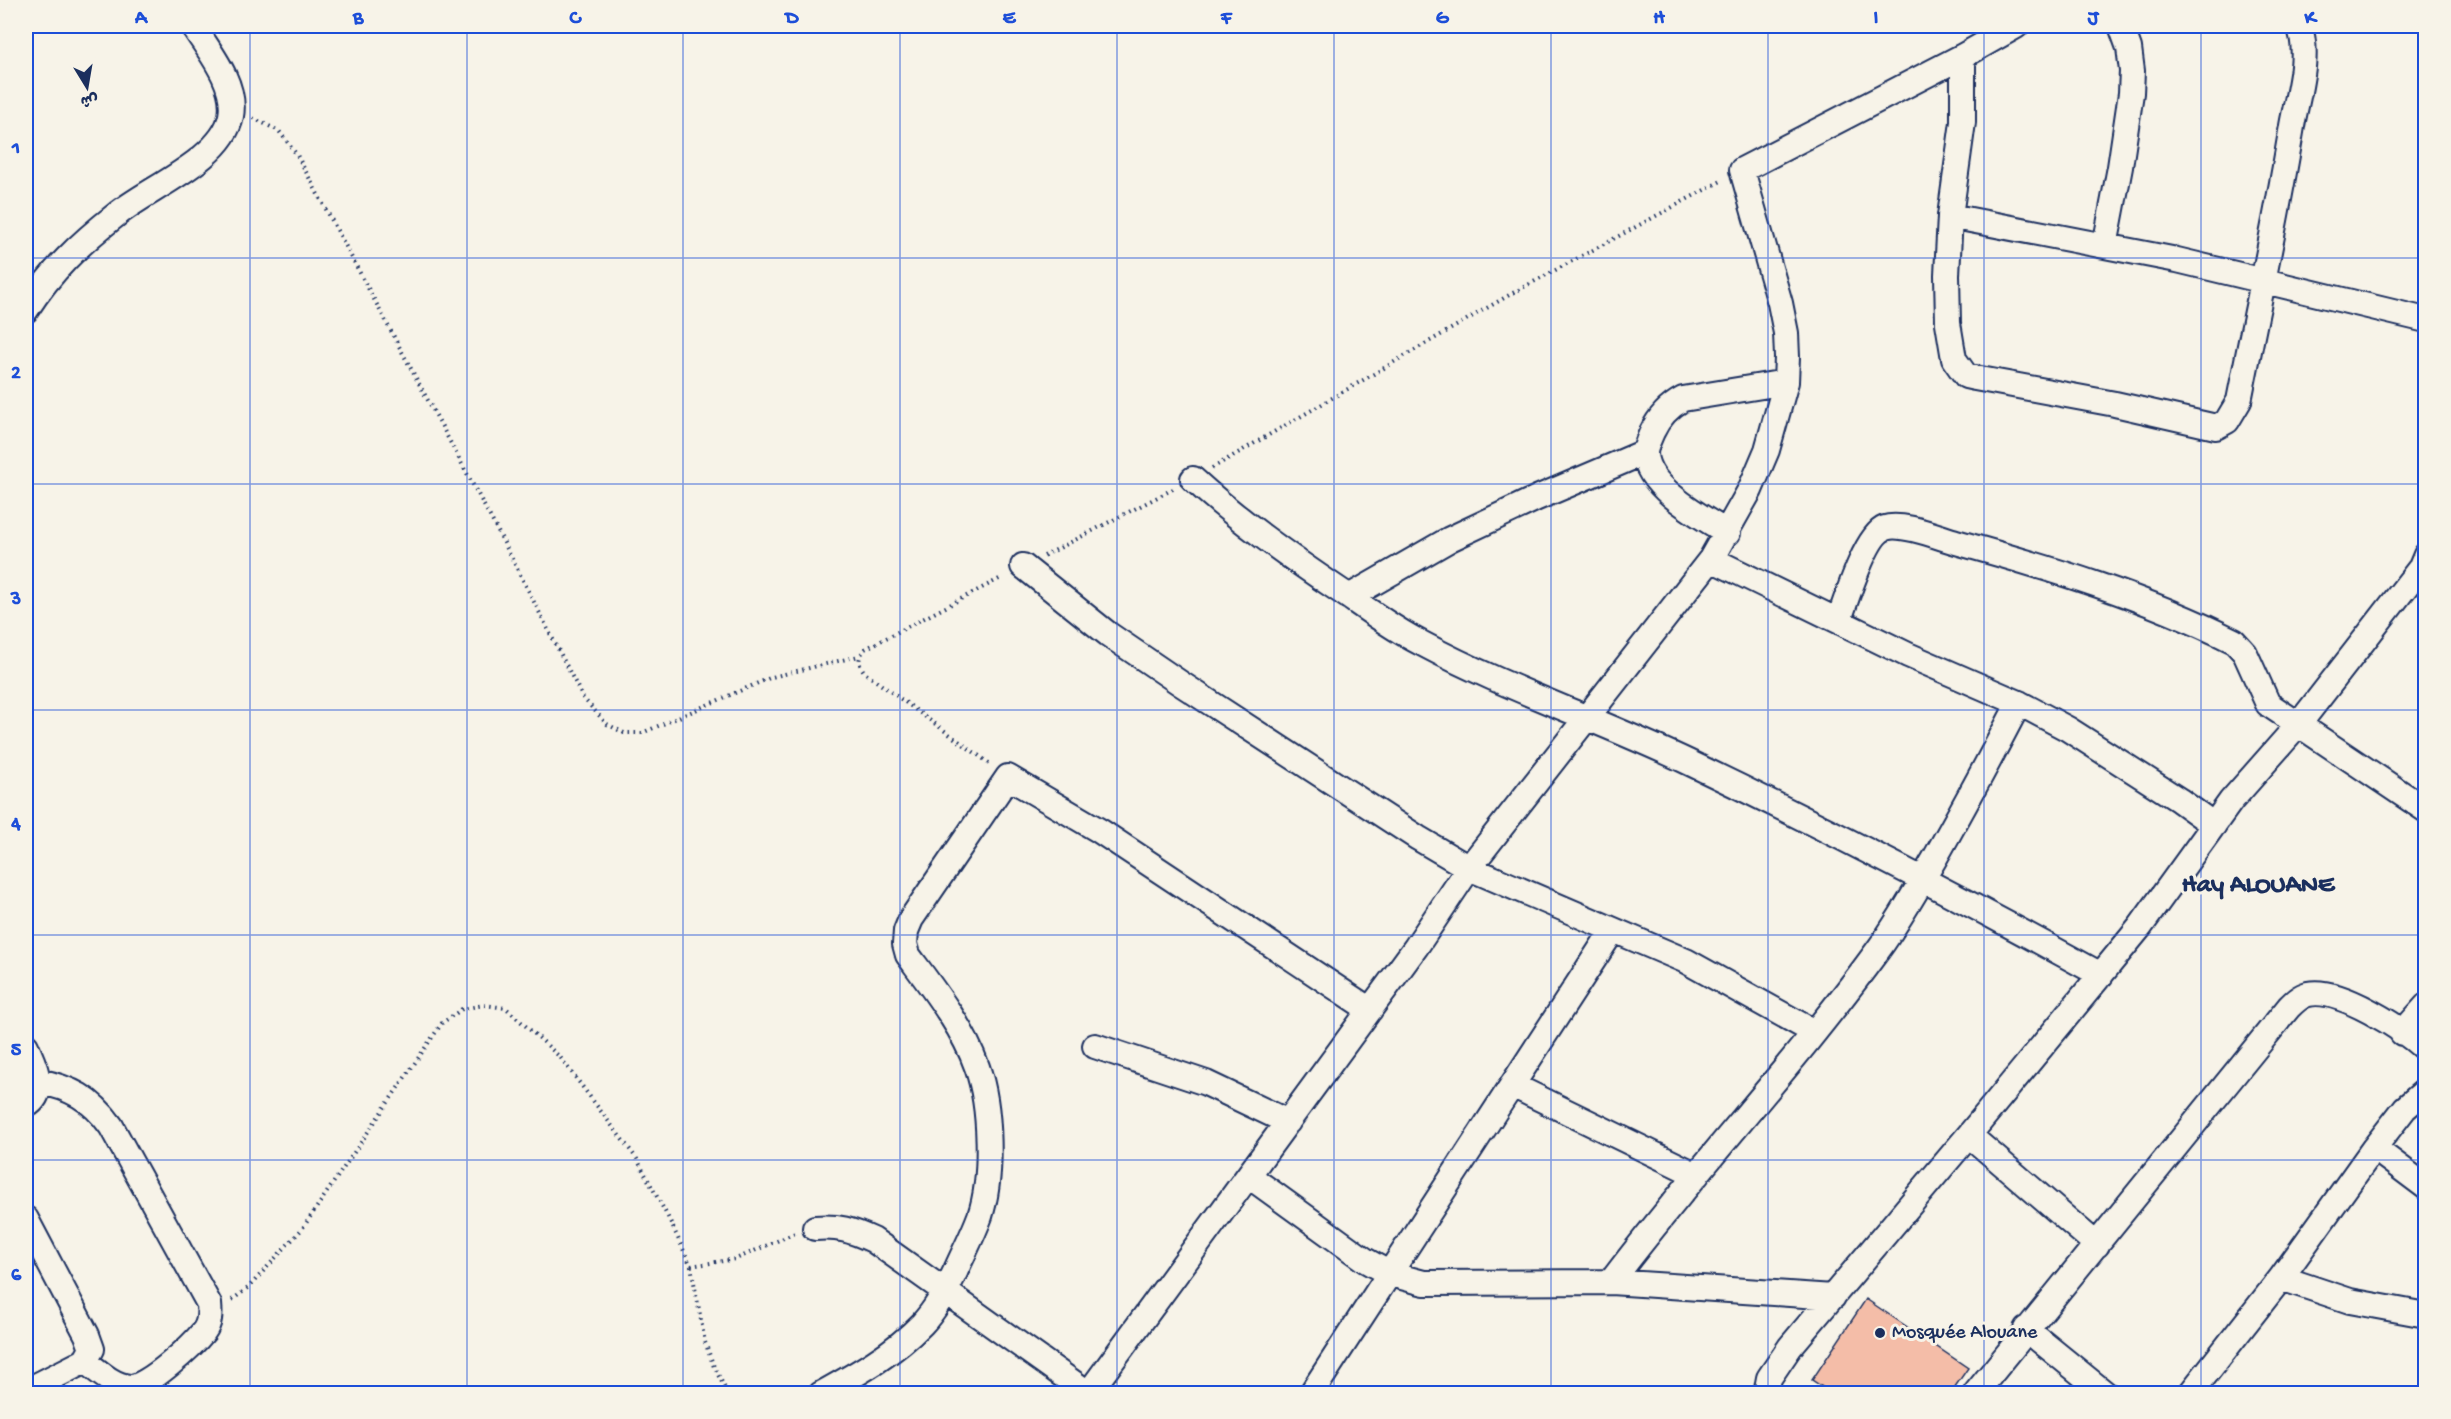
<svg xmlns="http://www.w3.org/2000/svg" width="2451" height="1419" font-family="'Gochi Hand','Playpen Sans Arabic',sans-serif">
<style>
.building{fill:#f4bda8;stroke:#1b2f5e;stroke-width:1.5}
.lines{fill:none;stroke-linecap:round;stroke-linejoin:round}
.minor-casing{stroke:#1b2f5e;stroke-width:28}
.path{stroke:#1b2f5e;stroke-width:4;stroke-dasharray:1.5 4.5;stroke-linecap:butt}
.minor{stroke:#f7f3e8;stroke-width:24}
.grid{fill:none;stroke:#1d4ed8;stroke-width:1.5;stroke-opacity:0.55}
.poi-dot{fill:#1b2f5e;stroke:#f7f3e8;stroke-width:2}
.labels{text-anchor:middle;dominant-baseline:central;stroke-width:6;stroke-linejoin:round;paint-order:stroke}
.poi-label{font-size:20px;fill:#1b2f5e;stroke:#f7f3e8;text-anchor:start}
.district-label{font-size:26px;font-weight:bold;fill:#1b2f5e;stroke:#f7f3e8}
.neatline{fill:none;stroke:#1d4ed8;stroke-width:2}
.grid-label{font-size:20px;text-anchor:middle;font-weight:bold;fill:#1d4ed8}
</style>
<rect width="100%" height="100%" fill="#f7f3e8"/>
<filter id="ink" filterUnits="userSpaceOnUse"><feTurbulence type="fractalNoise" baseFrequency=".0167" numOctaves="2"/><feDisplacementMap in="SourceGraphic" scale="12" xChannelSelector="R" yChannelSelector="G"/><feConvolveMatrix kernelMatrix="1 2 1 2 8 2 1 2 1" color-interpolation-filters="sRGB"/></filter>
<g filter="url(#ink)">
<path class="building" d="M 1866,1299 L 1968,1368 L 1950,1394 L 1833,1394 L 1812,1380 Z"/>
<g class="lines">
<g class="minor-casing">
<path id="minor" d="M 1963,56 L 1963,122 L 1950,216 L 1947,275 L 1948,323 L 1954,359 L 1966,376 L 1975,378 L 2115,404 L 2216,427 L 2227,421 L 2239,401 C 2257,309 2277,218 2292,126 C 2297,96 2311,55 2299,26
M 1950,216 L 2177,260 L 2426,320
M 2105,246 L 2120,167 L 2131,93 L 2132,71 L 2129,48 L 2121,26
M 26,310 C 52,270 78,245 116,215 C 149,188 223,159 231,116 C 237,84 209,51 193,26
M 1193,479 C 1239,521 1290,557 1342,592 C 1368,610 1393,629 1421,643 C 1507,689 1600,720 1688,762 C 1828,829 1965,900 2101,975
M 1728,533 C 1702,517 1647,488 1645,454 C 1645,447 1649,439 1652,432 C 1659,417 1668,407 1683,399 L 1786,382
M 1711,559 L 1908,655 L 2019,703 L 2068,729 L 2179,800 L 2214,825
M 1023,566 L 1108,634 L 1180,683 L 1418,838 L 1469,868 L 1686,961 L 1814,1032
M 1349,597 L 1450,539 L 1537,498 L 1645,452
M 1839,620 C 1846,600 1866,535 1885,528 C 1902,522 1938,537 1956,542 C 2050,568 2146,597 2234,641 L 2245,653 L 2268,704 L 2426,810
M 2402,1033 L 2426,1006
M 26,1046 C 34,1065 49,1092 26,1106
M 1095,1046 L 1206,1083 L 1288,1122
M 38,1081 C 71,1088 91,1098 111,1126 L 209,1304 C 210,1314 210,1323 204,1331 C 193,1345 147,1388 130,1387 C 113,1386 98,1371 85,1361
M 1512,1085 L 1697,1175
M 1969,1135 L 2097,1245
M 2374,1148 L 2426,1187
M 1249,1176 L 1365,1260 L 1390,1274 L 1424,1283 L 1611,1282 L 1833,1297
M 26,1219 L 87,1335 L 92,1349 L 85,1361 L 26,1391
M 815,1228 C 839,1226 851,1230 873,1240 L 1089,1394
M 2281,1278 L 2350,1301 L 2426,1315
M 1611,1282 C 1696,1169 1794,1065 1878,950 C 1899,921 1917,889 1935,858 C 1964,807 1992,755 2019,703
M 2026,1329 L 2106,1394
M 821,1394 C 857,1374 893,1354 922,1324 C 936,1309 947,1289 956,1270 C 964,1252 973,1235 980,1216 C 993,1177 991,1106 977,1067 C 963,1027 933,989 908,955 L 905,944 L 906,931 L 911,919 L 1008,777 L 1100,831 L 1370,1010
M 1088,1394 L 1416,947 L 1469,868 L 1711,559 L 1750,490 L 1767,450 L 1786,382 L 1787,357 L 1786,333 L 1780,303 L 1742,170 L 1963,56 L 2016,26
M 1311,1394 L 1613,930
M 1766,1394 L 1769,1378 L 1790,1347 L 1969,1135 L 2140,927 L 2231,801 L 2299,724 L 2421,567 L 2426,555
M 1975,1394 L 2289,1007 C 2294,1002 2300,996 2308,994 C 2339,987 2403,1029 2426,1050
M 2190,1394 L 2281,1278 L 2374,1148 L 2405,1108 L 2426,1090"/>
</g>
<path class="path" d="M 253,118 L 279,131 L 297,155 L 503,541 L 583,698 L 607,724 L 624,733 L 642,733 L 772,677 L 859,656
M 1212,468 L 1511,294 L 1723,180
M 1044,556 L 1173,489
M 989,763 L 865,673 C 858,663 857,659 865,649 L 1003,577
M 691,1266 L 736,1259 L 795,1233
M 232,1300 L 248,1288 L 302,1229 L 442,1023 L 462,1009 L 484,1005 L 506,1008 L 560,1057 L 637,1159 L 669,1219 L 691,1266 L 705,1342 L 714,1367 L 728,1394"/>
<use href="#minor" class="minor"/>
</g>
</g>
<path class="grid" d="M 250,26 L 250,1394M 467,26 L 467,1394M 683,26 L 683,1394M 900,26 L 900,1394M 1117,26 L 1117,1394M 1334,26 L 1334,1394M 1551,26 L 1551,1394M 1768,26 L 1768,1394M 1984,26 L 1984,1394M 2201,26 L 2201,1394M 26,258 L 2426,258M 26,484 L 2426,484M 26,710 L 2426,710M 26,935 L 2426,935M 26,1160 L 2426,1160"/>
<circle class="poi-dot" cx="1880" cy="1333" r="6"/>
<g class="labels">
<g class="poi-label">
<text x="1892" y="1333">Mosquée Alouane</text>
</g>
<g class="district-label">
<text x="2258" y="886">Hay ALOUANE</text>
</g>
</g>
<rect width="2451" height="1419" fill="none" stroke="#f7f3e8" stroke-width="66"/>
<g transform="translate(87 87) rotate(169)" stroke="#f7f3e8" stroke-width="4.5" paint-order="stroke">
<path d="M0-4.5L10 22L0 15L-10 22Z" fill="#1b2f5e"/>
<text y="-9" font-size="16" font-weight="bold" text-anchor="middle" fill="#1b2f5e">ش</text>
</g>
<rect x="33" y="33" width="2385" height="1353" class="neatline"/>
<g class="grid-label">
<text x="141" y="23">A</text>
<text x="358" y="23">B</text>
<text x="575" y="23">C</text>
<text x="792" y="23">D</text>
<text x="1009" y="23">E</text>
<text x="1226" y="23">F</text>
<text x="1442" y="23">G</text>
<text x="1659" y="23">H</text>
<text x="1876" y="23">I</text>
<text x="2093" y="23">J</text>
<text x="2310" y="23">K</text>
<text x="16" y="153">1</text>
<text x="16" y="378">2</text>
<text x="16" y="604">3</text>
<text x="16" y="829">4</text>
<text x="16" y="1055">5</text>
<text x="16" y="1280">6</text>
</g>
</svg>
